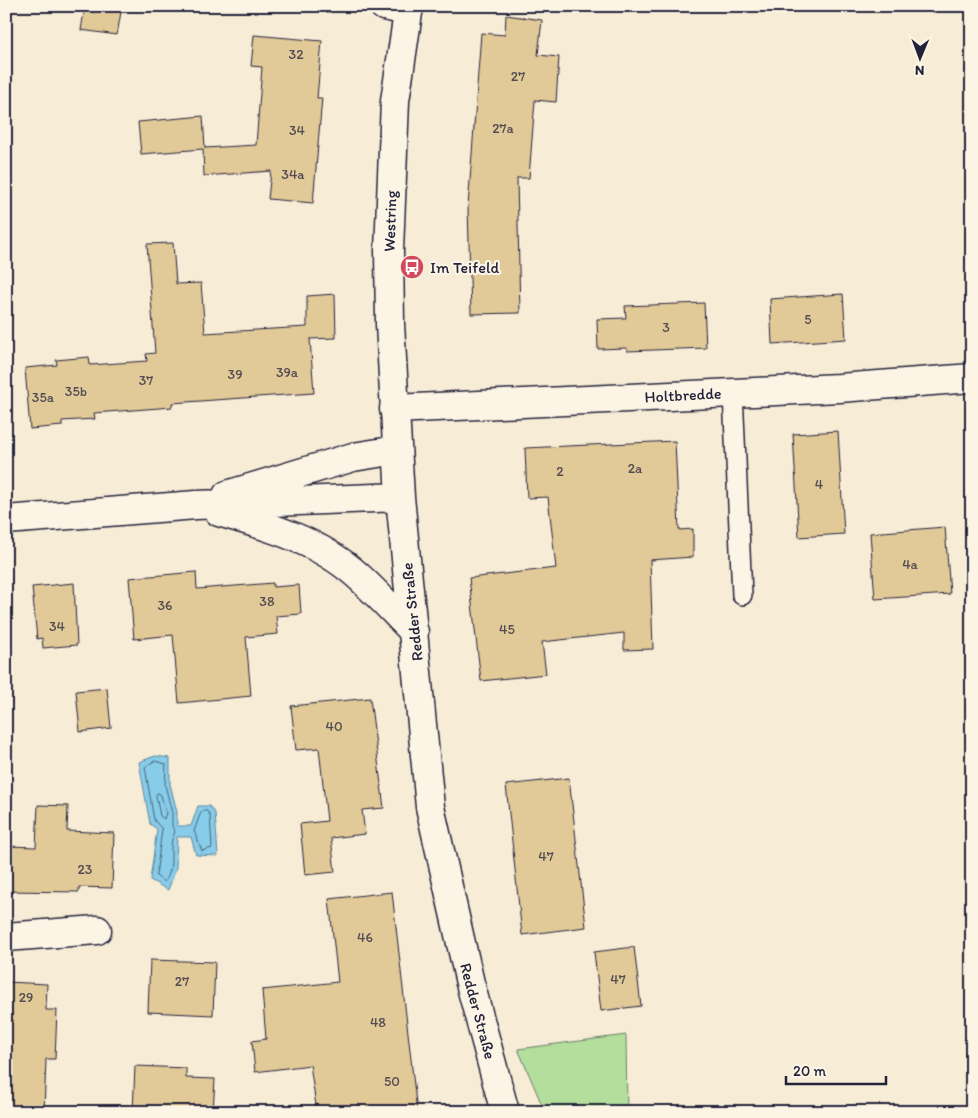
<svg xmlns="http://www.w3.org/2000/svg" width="978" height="1118" font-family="Itim,sans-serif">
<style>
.green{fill:#b3de9c;stroke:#6a806c}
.water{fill:#87cce8;stroke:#5f88a3}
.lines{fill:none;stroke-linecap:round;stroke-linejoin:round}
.shore{stroke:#4a6680;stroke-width:1}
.building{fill:#e2c998;stroke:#22223b}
.lane-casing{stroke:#22223b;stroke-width:22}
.street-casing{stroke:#22223b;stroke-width:31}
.secondary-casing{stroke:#22223b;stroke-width:31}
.lane{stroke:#fcf5e5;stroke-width:19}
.street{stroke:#fcf5e5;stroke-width:28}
.secondary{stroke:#fcf5e5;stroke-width:28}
.labels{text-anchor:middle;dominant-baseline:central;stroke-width:4.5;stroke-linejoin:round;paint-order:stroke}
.number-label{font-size:14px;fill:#524c52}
.street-label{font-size:16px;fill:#22223b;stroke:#fcf5e5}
.poi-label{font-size:16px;fill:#22223b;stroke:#fcf5e5;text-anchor:start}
</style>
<rect width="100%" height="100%" fill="#f7ecd6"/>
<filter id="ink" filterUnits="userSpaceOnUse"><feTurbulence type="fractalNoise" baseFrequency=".02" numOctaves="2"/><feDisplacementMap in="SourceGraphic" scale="10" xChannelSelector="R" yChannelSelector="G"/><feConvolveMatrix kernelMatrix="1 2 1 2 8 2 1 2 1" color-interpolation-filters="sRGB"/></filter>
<g filter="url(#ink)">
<path class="green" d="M 626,1035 L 627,1112 L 545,1112 L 518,1049 Z"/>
<path class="water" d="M 155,756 L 170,758 L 170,784 L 177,812 L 177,826 L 191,826 L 198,806 L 209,806 L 215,813 L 218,856 L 196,855 L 191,837 L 177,837 L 176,869 L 168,890 L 150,880 L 157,829 L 150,824 L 139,762 Z"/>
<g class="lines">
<path class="shore" d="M 155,761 L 166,764 L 165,785 L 172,813 L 172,826 L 175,832 C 166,847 177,868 164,882 L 156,876 L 162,829 L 154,820 L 145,767 Z
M 158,793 L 161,795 L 166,813 L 164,819 L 160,816 L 156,796 Z
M 207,811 L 210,815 L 212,848 L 202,851 L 194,831 L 201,812 Z"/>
</g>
<path class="building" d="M 85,6 L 122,6 L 117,35 L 81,30 Z
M 506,15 L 542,20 L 538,55 L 559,57 L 556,102 L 535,100 L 529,178 L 517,178 L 520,313 L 471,314 L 468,207 L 481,33 L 505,35 Z
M 254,35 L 322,41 L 317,98 L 322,98 L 313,203 L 268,199 L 271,171 L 204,176 L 203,149 L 141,154 L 138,122 L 203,116 L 205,148 L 256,145 L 262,67 L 251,66 Z
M 173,243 L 176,284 L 201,283 L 205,333 L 307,327 L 307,296 L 335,294 L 336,338 L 310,339 L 314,393 L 172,403 L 172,407 L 94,413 L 95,419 L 62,421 L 62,426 L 30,429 L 25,368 L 57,365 L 56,360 L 89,357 L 90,365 L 147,361 L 146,354 L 155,353 L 147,244 Z
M 843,294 L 846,339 L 772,344 L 770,299 Z
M 704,303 L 706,348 L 627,351 L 627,348 L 598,349 L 597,319 L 626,318 L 625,306 Z
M 838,431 L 844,534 L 799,537 L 793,434 Z
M 675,441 L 679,530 L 693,529 L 693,557 L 650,560 L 653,649 L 624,650 L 624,633 L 542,642 L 546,674 L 481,681 L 469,578 L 556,568 L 548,497 L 527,498 L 525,448 Z
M 945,527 L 950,594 L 875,599 L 870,533 Z
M 196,572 L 197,589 L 273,583 L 273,587 L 299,585 L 301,614 L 276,616 L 278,634 L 246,637 L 251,696 L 179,703 L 173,635 L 134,639 L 129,578 Z
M 74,583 L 77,645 L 43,648 L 42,638 L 37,639 L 32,587 Z
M 107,688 L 111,728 L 80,732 L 76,691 Z
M 370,698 L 384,808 L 362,810 L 365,834 L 331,838 L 335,872 L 305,875 L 300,824 L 327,821 L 319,748 L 296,750 L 291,706 Z
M 569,778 L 586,927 L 522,935 L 506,785 Z
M 38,805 L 68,806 L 67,831 L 114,833 L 112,888 L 79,887 L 79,892 L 6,891 L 6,846 L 36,847 Z
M 392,892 L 417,1112 L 317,1112 L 310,1065 L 255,1072 L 252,1041 L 266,1039 L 262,990 L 338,982 L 329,899 Z
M 634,947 L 641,1006 L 601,1011 L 594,952 Z
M 150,960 L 215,962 L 213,1015 L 148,1012 Z
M 6,982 L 47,984 L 46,1010 L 57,1010 L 55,1059 L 46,1059 L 44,1112 L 6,1112 Z
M 135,1066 L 186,1068 L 186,1078 L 215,1079 L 213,1112 L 133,1112 Z"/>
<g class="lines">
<g class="lane-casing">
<path id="lane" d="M 733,393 L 742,595"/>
</g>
<g class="street-casing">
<path id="street" d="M 384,6 L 408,11
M 394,409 L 839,388 L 972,378
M 6,937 L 97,930"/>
</g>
<g class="secondary-casing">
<path id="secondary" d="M 409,6 L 395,101 L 389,250 L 390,324 L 400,497 L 430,807 L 470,983 L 505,1112
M 227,495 L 353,457 L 397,450
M 219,512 C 268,526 319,541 357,575 C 377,593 395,613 414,632
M 6,520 L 196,505 L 400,497"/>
</g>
<use href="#lane" class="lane"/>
<use href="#street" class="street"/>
<use href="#secondary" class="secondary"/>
</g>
</g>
<defs>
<g id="bus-disc" transform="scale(1.25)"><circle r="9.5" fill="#d1495b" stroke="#fcf5e5"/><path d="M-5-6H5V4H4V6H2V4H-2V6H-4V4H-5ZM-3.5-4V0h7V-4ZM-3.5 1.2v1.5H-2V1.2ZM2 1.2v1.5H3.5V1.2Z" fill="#fff"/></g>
</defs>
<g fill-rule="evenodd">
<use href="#bus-disc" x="412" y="267"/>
</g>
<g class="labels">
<g class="number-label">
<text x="296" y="54">32</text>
<text x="518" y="76">27</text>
<text x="503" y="128">27a</text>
<text x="297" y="130">34</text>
<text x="293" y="174">34a</text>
<text x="808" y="319">5</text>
<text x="666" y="327">3</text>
<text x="287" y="372">39a</text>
<text x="235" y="374">39</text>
<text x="146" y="380">37</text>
<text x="76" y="391">35b</text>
<text x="43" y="397">35a</text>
<text x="635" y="468">2a</text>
<text x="560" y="471">2</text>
<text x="819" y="484">4</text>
<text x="910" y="564">4a</text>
<text x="267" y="601">38</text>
<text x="165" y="605">36</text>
<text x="57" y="626">34</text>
<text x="507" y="629">45</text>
<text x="334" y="726">40</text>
<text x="546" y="856">47</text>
<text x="85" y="869">23</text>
<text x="365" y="937">46</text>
<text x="618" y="979">47</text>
<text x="182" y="981">27</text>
<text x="26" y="997">29</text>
<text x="378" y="1022">48</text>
<text x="392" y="1081">50</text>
</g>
<g class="street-label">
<text transform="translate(390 221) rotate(-88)">Westring</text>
<text transform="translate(683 395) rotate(-3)">Holtbredde</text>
<text transform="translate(412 612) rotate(-96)">Redder Straße</text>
<text transform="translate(478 1011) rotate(75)">Redder Straße</text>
</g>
<g class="poi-label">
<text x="430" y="267">Im Teifeld</text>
</g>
</g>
<rect width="978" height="1118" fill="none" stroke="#fcf5e5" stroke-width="25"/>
<rect x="12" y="12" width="953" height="1093" fill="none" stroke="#22223b" stroke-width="2" filter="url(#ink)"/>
<g transform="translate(920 58) rotate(181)" stroke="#fcf5e5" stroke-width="4" paint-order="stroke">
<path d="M0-4L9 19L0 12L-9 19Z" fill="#22223b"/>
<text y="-8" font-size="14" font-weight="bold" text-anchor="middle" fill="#22223b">N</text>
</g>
<path d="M786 1076v8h100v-8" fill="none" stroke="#22223b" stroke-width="2.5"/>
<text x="793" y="1076" font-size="15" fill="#22223b" stroke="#fcf5e5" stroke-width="4" paint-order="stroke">20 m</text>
</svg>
